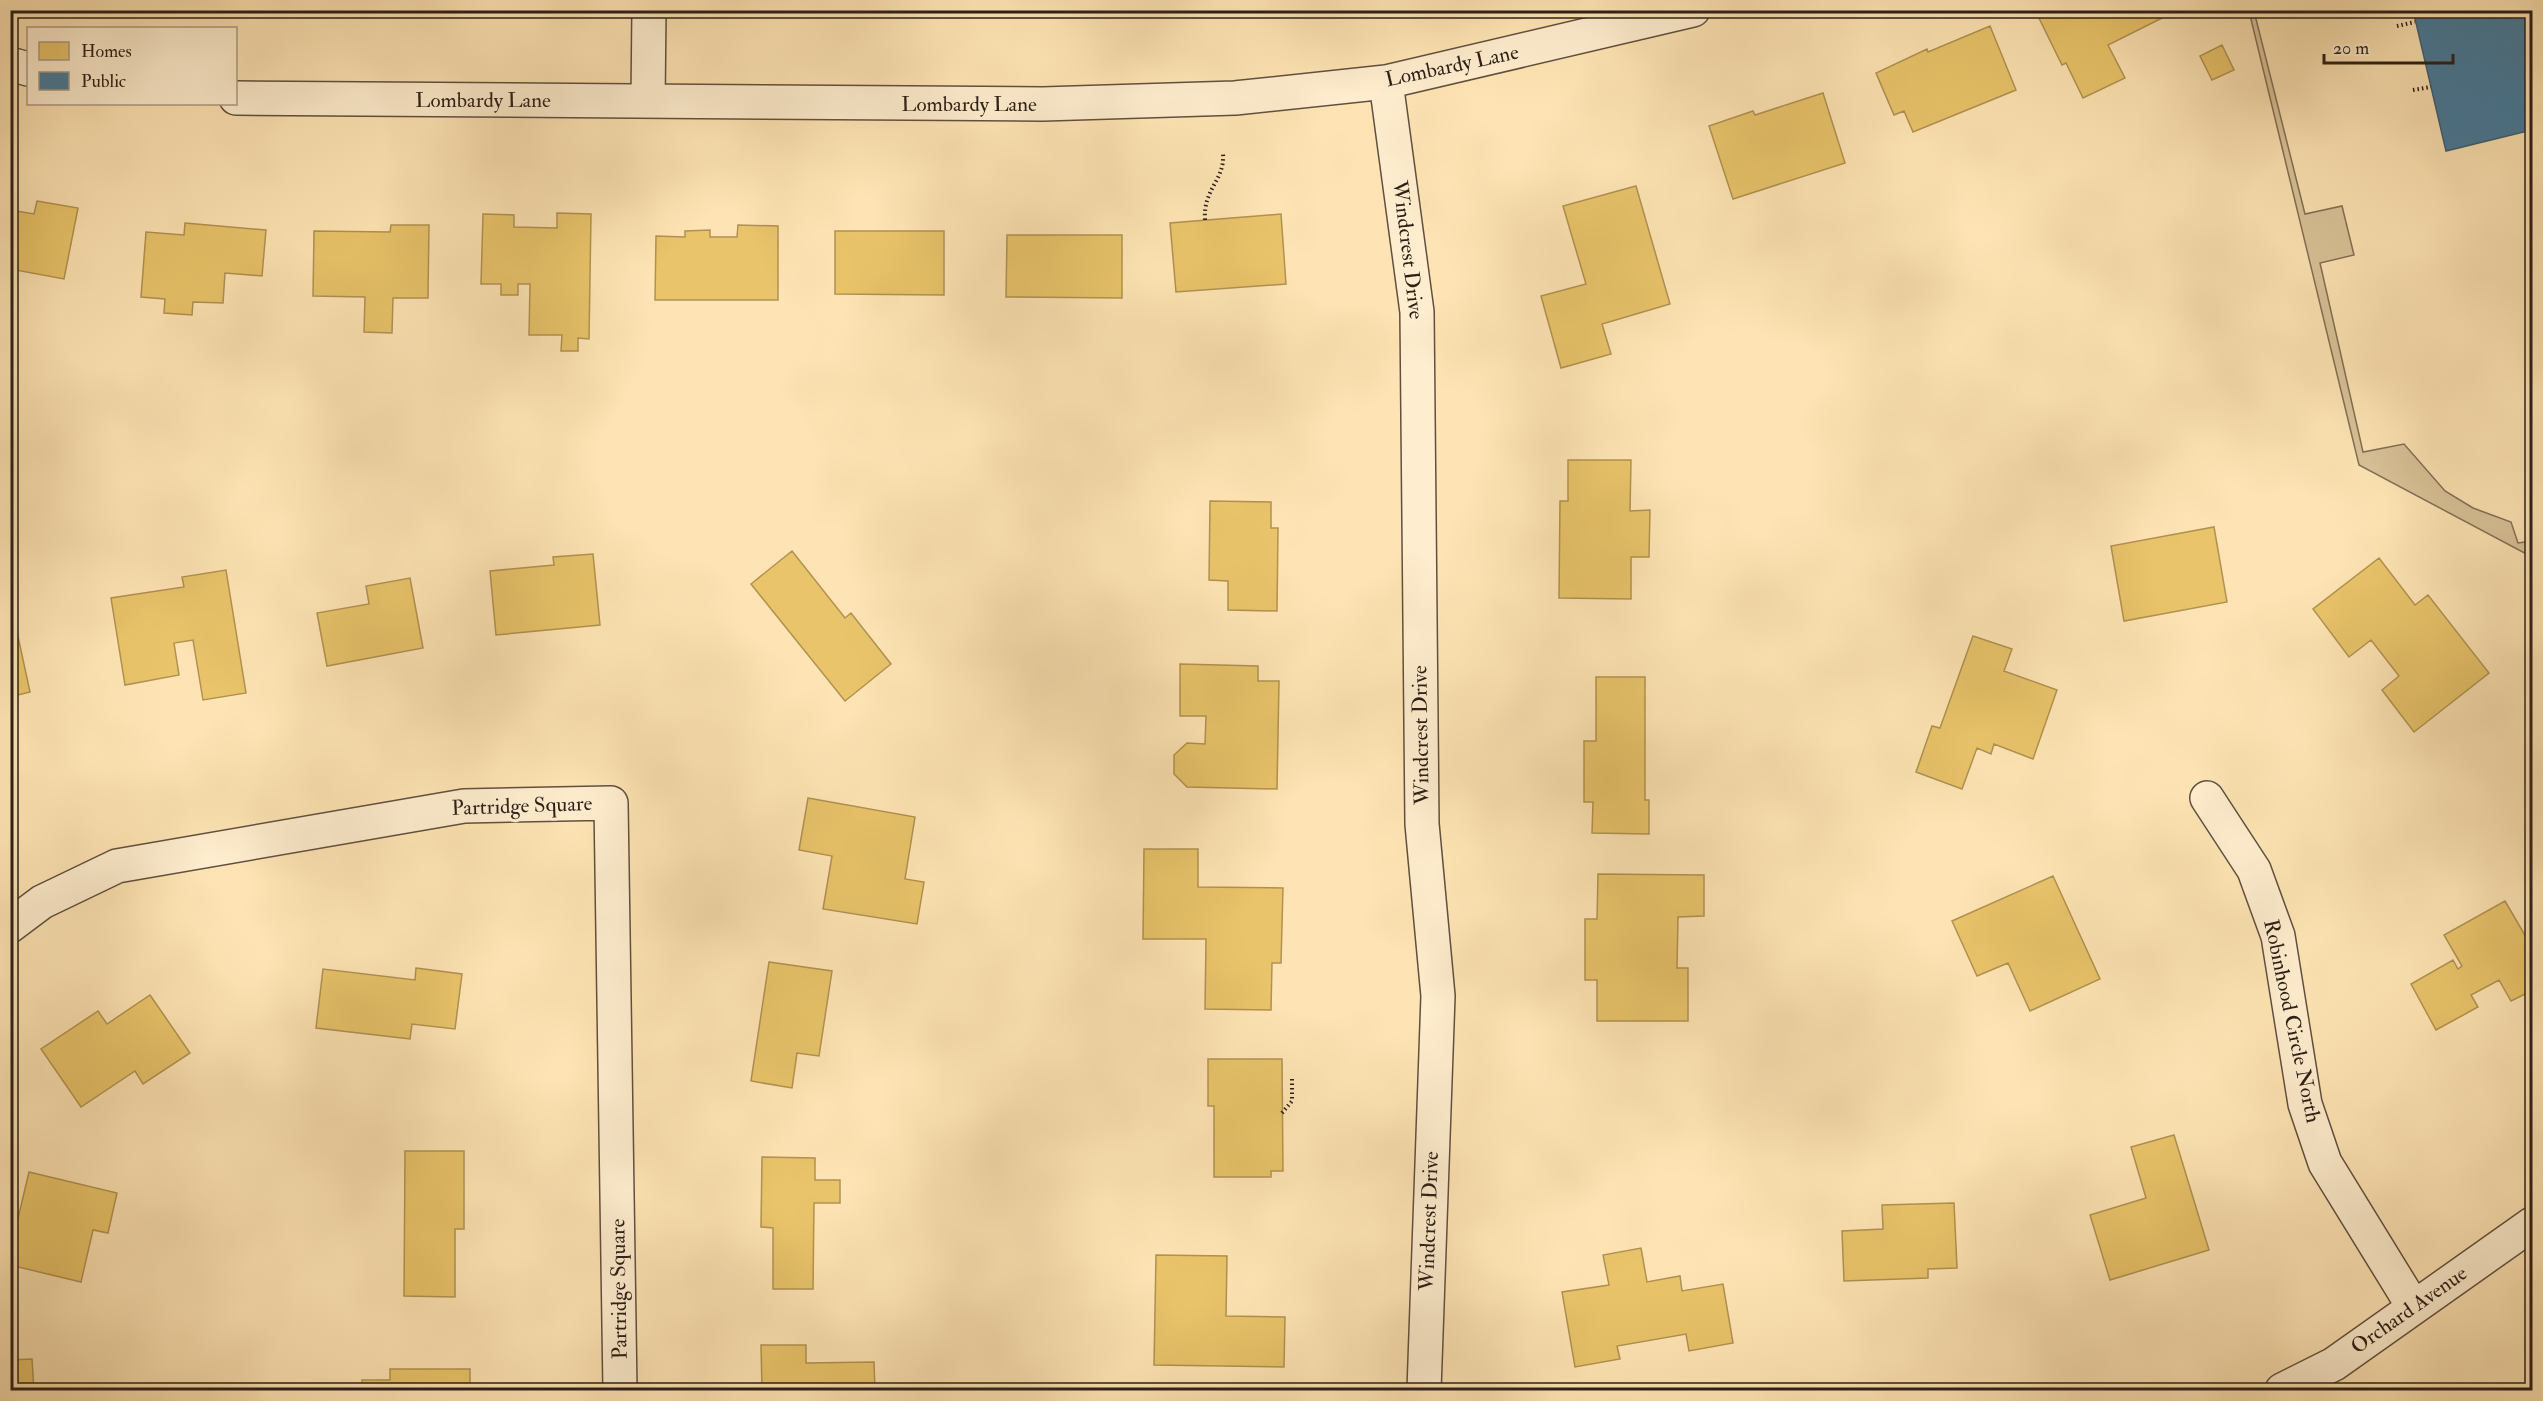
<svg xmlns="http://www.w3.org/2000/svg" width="2543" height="1401" font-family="'IM FELL Double Pica',serif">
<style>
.green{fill:#dac399;stroke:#827158;stroke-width:1.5}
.homes{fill:#e9c46a;stroke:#b09251;stroke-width:1.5}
.public{fill:#457b9d;stroke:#3d5f75;stroke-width:1.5}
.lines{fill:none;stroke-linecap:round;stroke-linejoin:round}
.street-casing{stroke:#60503f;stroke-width:36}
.path{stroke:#2b1f18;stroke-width:4;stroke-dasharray:1.5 3;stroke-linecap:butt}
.street{stroke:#feedce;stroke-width:33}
.labels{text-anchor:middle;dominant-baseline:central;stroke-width:6;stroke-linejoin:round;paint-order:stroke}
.street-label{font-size:21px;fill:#2b1f18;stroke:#feedce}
</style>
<rect width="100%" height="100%" fill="#fee4b4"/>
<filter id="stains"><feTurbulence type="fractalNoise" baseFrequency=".00333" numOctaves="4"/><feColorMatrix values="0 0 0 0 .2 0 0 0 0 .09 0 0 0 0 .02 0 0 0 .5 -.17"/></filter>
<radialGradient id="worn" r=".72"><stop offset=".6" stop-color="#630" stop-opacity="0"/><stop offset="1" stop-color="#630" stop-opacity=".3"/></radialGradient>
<path class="green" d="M 2249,11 L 2254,11 L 2305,214 L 2342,206 L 2354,255 L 2320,263 L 2363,452 L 2404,444 L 2445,491 L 2473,508 L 2511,522 L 2518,543 L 2532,541 L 2532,557 L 2359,465 Z"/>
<path class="homes" d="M 2035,10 L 2169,10 L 2170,14 L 2108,45 L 2125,78 L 2083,98 L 2066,63 L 2062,65 Z
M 1990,26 L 2016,90 L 1913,132 L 1904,111 L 1894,115 L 1876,73 L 1927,49 L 1928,52 Z
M 2222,45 L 2234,70 L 2212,80 L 2200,56 Z
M 1823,93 L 1845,163 L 1733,199 L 1709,126 L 1753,111 L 1755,115 Z
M 1636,186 L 1670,304 L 1602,324 L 1611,354 L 1561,368 L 1541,296 L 1586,284 L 1563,206 Z
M 37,201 L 78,208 L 64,279 L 10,269 L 10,210 L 34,214 Z
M 557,213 L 591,214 L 589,339 L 578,338 L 578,351 L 561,351 L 562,335 L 529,335 L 530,284 L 518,284 L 518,295 L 501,295 L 501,284 L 481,284 L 483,214 L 514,215 L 514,227 L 557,228 Z
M 1281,214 L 1286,284 L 1176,292 L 1170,223 Z
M 185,223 L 266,230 L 262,276 L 225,273 L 223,303 L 193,302 L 192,315 L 164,313 L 165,299 L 141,297 L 146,232 L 184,235 Z
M 391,225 L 429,225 L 428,298 L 393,298 L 392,333 L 364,332 L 365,297 L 313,296 L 314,231 L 390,232 Z
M 738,225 L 778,226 L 778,300 L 655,300 L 656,236 L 685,237 L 685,231 L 710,230 L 710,237 L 737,237 Z
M 835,231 L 944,231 L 944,295 L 835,294 Z
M 1007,235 L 1122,235 L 1122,298 L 1006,297 Z
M 1568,460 L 1631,460 L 1630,511 L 1650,510 L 1649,557 L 1631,557 L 1631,599 L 1559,598 L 1560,501 L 1568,501 Z
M 1210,501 L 1271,502 L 1271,528 L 1278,528 L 1277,611 L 1228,610 L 1228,581 L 1209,580 Z
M 2214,527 L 2227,602 L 2124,621 L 2111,546 Z
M 792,551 L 845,618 L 851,613 L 891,664 L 845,701 L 751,584 Z
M 593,554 L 600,625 L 496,635 L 490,571 L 554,565 L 553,557 Z
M 2379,558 L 2415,605 L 2428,595 L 2489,673 L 2414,732 L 2382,690 L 2399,676 L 2371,640 L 2349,657 L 2313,609 Z
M 226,570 L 246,693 L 203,700 L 193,640 L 174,643 L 179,675 L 125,685 L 111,598 L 184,587 L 182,577 Z
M 410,578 L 423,648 L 327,666 L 317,613 L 369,604 L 366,586 Z
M 17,632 L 30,692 L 10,697 L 10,634 Z
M 1973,636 L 2012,649 L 2004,671 L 2057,690 L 2033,759 L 1994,744 L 1991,754 L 1977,748 L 1962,789 L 1916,772 L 1932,726 L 1940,728 Z
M 1180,664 L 1258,666 L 1258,681 L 1279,681 L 1277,789 L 1187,787 L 1174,774 L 1174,755 L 1187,743 L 1205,744 L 1206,716 L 1180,716 Z
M 1596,677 L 1645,677 L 1645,800 L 1649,800 L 1649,834 L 1592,833 L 1593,802 L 1584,802 L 1584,741 L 1596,741 Z
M 808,798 L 915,817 L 905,879 L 924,882 L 917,924 L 823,909 L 832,856 L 799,850 Z
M 1144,849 L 1198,849 L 1198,887 L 1283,888 L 1281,963 L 1272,963 L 1271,1010 L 1205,1009 L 1206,939 L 1143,939 Z
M 1598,874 L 1704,875 L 1704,916 L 1678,917 L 1677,968 L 1688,968 L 1688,1021 L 1597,1021 L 1597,980 L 1585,980 L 1585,919 L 1597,919 Z
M 2053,876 L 2100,979 L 2030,1011 L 2008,963 L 1977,976 L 1952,921 Z
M 2505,901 L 2526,937 L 2532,934 L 2532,1007 L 2525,994 L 2511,1001 L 2499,980 L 2471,995 L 2478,1007 L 2436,1030 L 2411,984 L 2453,960 L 2458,969 L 2462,966 L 2444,935 Z
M 769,962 L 832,971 L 819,1056 L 797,1053 L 792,1088 L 751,1081 Z
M 416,968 L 462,974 L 455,1029 L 412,1024 L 410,1039 L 316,1028 L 323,969 L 415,980 Z
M 150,995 L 190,1053 L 143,1084 L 135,1071 L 81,1107 L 41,1049 L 98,1011 L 107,1024 Z
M 1208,1059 L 1282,1059 L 1283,1171 L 1271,1171 L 1271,1177 L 1214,1177 L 1214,1106 L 1208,1106 Z
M 2174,1135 L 2209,1250 L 2110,1280 L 2090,1215 L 2146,1198 L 2131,1147 Z
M 405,1151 L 464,1151 L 464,1229 L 455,1229 L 455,1297 L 404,1296 Z
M 762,1157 L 815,1158 L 815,1180 L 840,1180 L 840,1203 L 814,1203 L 813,1289 L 773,1289 L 773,1228 L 761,1227 Z
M 29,1172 L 117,1193 L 108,1233 L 93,1230 L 81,1282 L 10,1265 L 10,1252 Z
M 1954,1203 L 1957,1268 L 1928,1269 L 1928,1278 L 1844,1281 L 1842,1231 L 1883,1229 L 1882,1205 Z
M 1641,1248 L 1647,1282 L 1680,1276 L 1682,1291 L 1723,1284 L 1733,1343 L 1689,1351 L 1686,1334 L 1617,1346 L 1620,1359 L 1575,1367 L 1562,1292 L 1609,1285 L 1603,1255 Z
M 1156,1255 L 1227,1256 L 1226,1316 L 1285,1317 L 1284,1367 L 1154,1365 Z
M 761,1345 L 806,1345 L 806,1363 L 874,1362 L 875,1390 L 762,1390 Z
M 32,1359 L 34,1390 L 10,1390 L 10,1360 Z
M 390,1369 L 470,1369 L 470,1390 L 362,1390 L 362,1380 L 390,1380 Z"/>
<path class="public" d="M 2413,10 L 2532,10 L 2532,130 L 2446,151 Z"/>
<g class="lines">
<g class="street-casing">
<path id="street" d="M 10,64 L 28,69
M 1386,82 L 1417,312 L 1422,824 L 1438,996 L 1424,1390
M 236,98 L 1043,104 L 1235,98 L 1386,82 L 1693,10
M 648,101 L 649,10
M 2207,798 L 2254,870 L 2278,936 L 2305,1104 L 2325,1163 L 2413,1306
M 10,926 L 42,902 L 117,866 L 464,806 L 611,803 L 620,1390
M 2282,1390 L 2334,1364 L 2532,1224"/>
</g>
<path class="path" d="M 987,10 L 1000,10
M 2397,26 L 2415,22
M 2413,90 L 2431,87
M 1205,220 C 1203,188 1225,181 1223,153
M 1282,1113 L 1292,1101 L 1292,1078"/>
<use href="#street" class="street"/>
</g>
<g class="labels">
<g class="street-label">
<text transform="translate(1452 66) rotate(-12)">Lombardy Lane</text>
<text x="483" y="100">Lombardy Lane</text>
<text x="969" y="104">Lombardy Lane</text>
<text transform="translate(1408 250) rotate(83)">Windcrest Drive</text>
<text transform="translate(1421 735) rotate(-91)">Windcrest Drive</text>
<text transform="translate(522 806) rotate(-2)">Partridge Square</text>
<text transform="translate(2292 1021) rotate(78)">Robinhood Circle North</text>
<text transform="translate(1429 1221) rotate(-88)">Windcrest Drive</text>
<text transform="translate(619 1289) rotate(-91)">Partridge Square</text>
<text transform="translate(2409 1310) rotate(-35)">Orchard Avenue</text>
</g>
</g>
<rect width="2543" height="1401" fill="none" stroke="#fee4b4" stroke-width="36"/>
<rect x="12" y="12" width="2519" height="1377" fill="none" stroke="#2b1f18" stroke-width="3"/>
<rect x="18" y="18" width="2507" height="1365" fill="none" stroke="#2b1f18" stroke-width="1.5"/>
<rect x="27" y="27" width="210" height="78" fill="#feedce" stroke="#aa9b85" stroke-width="1.5"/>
<rect x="39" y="42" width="30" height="18" fill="#e9c46a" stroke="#aa9b85" stroke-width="1.5"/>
<text x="81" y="57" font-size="18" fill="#2b1f18">Homes</text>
<rect x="39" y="72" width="30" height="18" fill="#457b9d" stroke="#aa9b85" stroke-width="1.5"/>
<text x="81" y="87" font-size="18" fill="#2b1f18">Public</text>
<path d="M2324 54v9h129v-9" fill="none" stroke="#2b1f18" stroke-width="3"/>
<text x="2333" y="54" font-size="18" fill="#2b1f18" stroke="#feedce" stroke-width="4.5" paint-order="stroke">20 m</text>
<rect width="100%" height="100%" filter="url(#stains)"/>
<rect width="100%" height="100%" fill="url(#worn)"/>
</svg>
